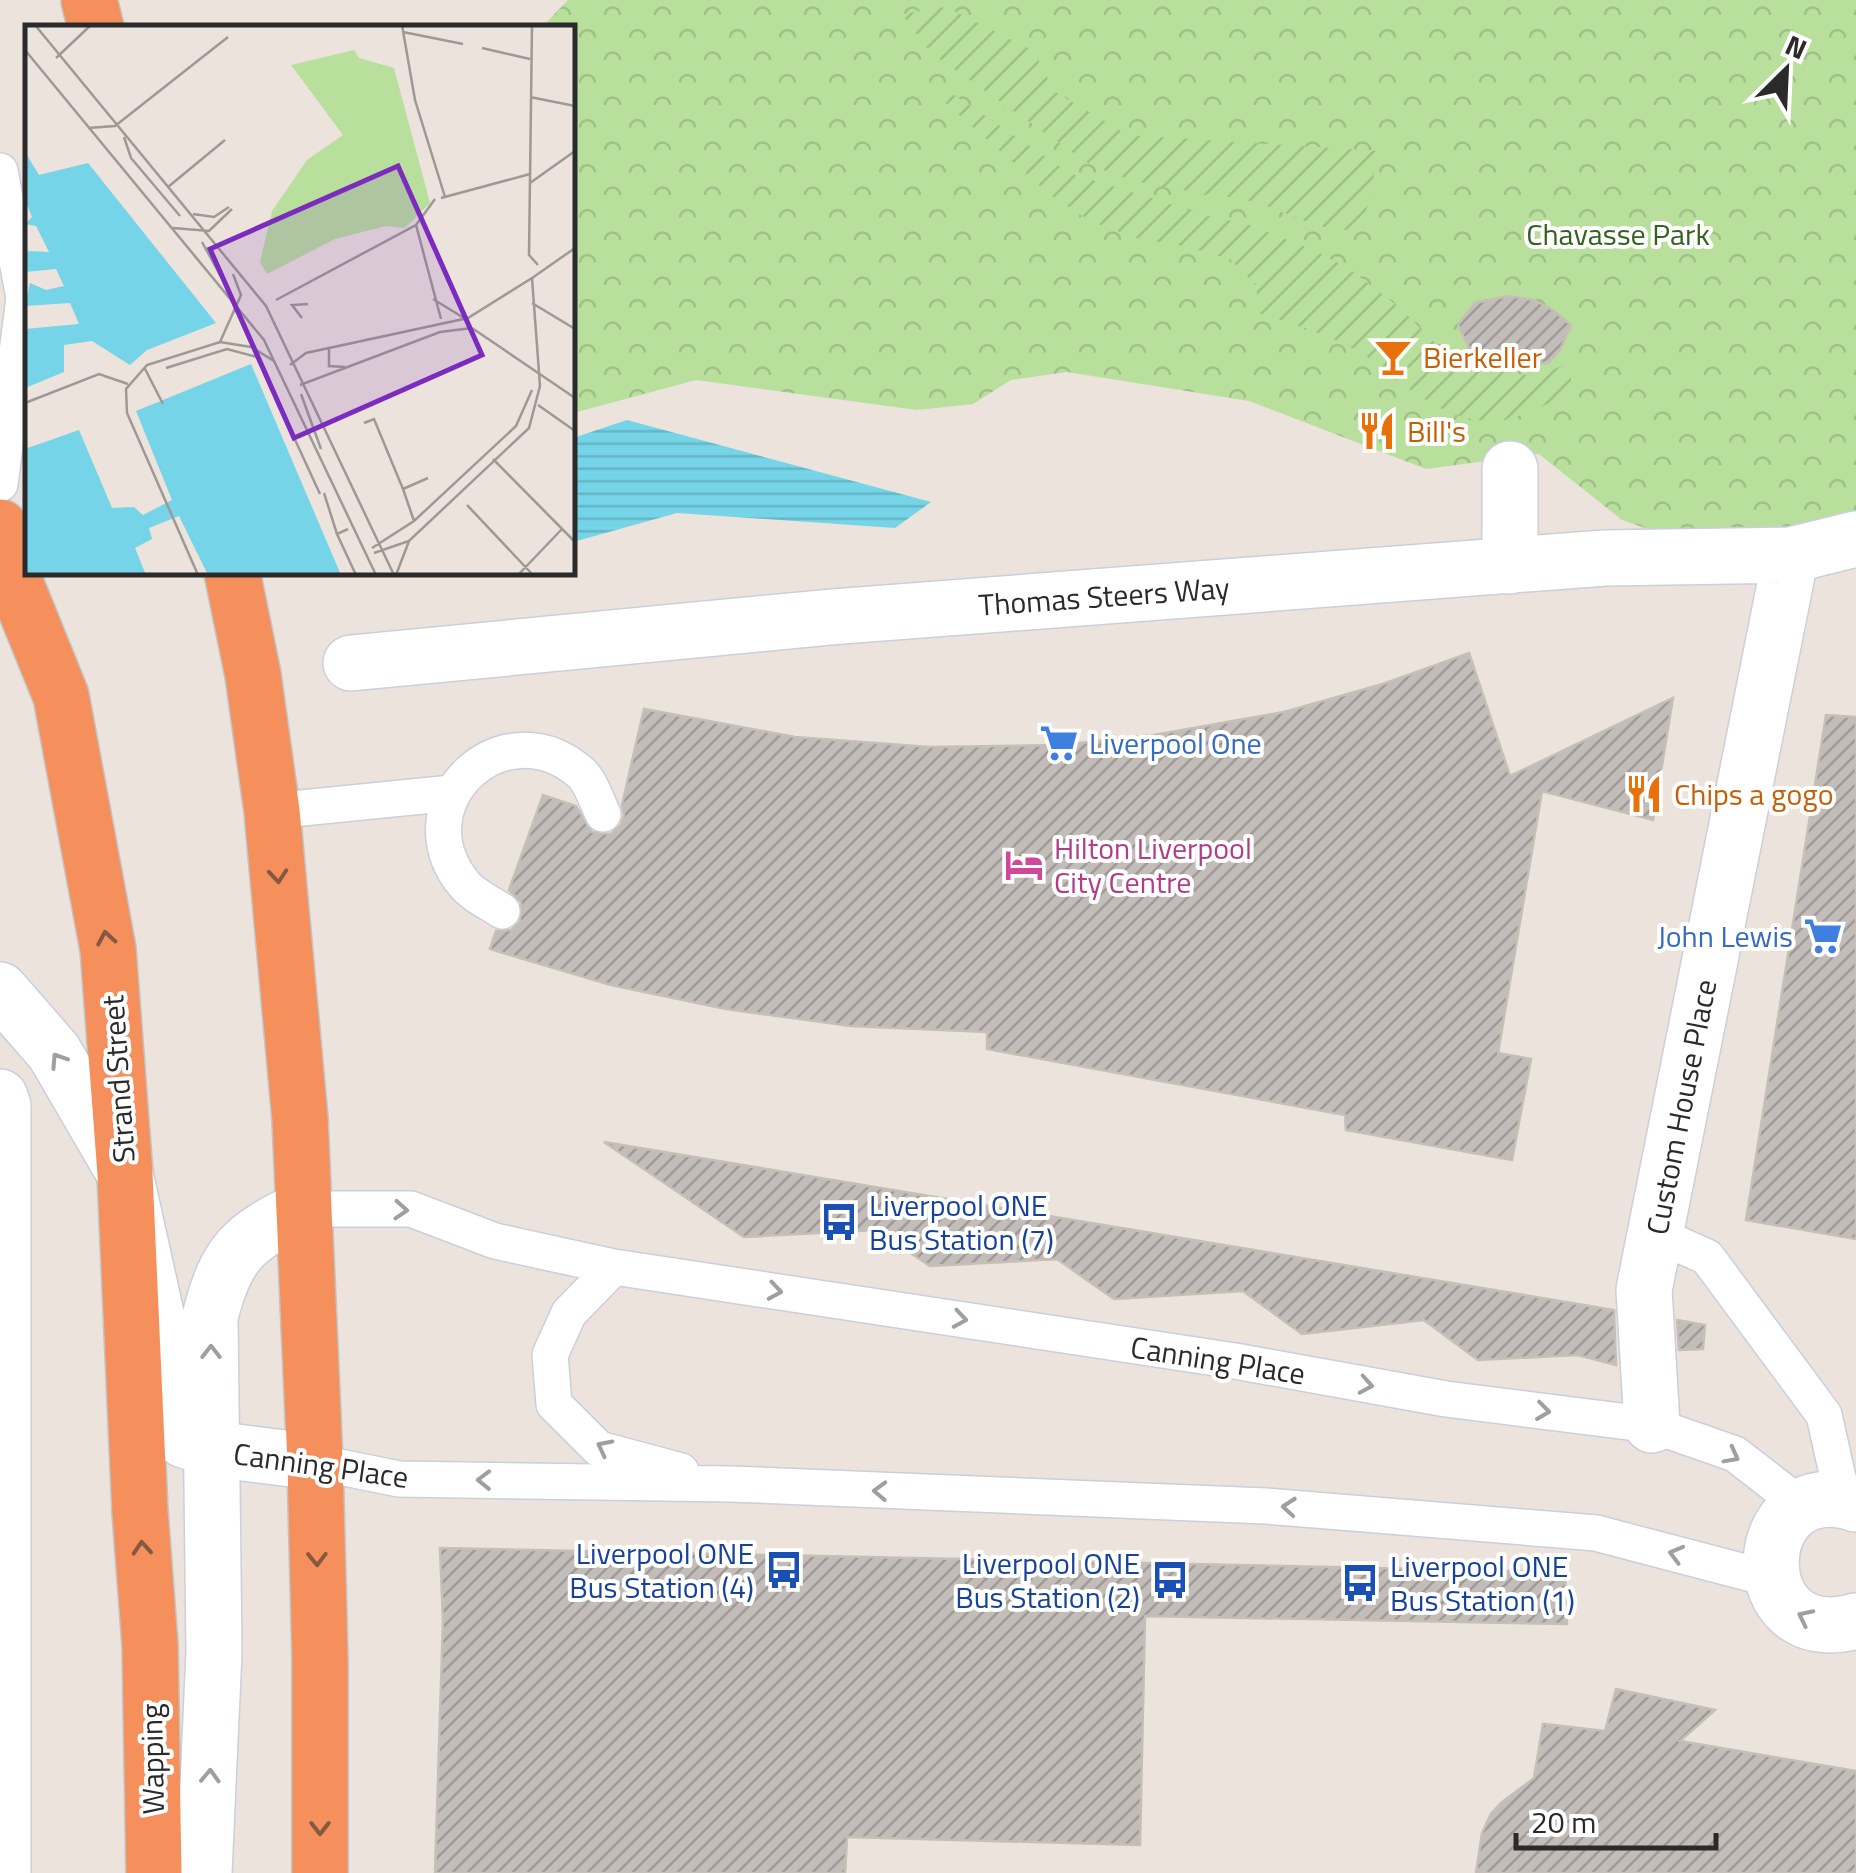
<svg xmlns="http://www.w3.org/2000/svg" width="1856" height="1873" font-family="'Titillium Web',sans-serif">
<style>
.forest{fill:url(#forest-crowns)}
.garden{fill:url(#garden-furrows)}
.water{fill:url(#water-rules)}
.building{fill:url(#building-hatch);stroke:#c6bfb6;stroke-width:2.5}
.lines{fill:none;stroke-linecap:round;stroke-linejoin:round}
.lane-casing{stroke:#cbcfdb;stroke-width:38}
.street-casing{stroke:#cbcfdb;stroke-width:58}
.highway-casing{stroke:#c3c3c3;stroke-width:58}
.lane{stroke:#fff;stroke-width:35}
.street{stroke:#fff;stroke-width:55}
.highway{stroke:#f5905d;stroke-width:55}
.oneway{stroke:#855841}
.oneway2{stroke:#9f9f9f}
.labels{text-anchor:middle;dominant-baseline:central;stroke-width:8;stroke-linejoin:round;paint-order:stroke}
.park-label{font-size:30px;fill:#33621e;stroke:#fff}
.food-label{font-size:30px;fill:#c56008;stroke:#fff;text-anchor:start}
.street-label{font-size:30px;fill:#2a2a2a;stroke:#fff}
.shop-label{font-size:30px;fill:#366cbe;stroke:#fff;text-anchor:start}
.hotel-label{font-size:30px;fill:#b23c85;stroke:#fff;text-anchor:start}
.transit-label{font-size:30px;fill:#164399;stroke:#fff;text-anchor:start}
.inset-road{fill:none;stroke:#9e9995;stroke-width:2.5}
.view{fill:#7b2cbf;fill-opacity:0.15;stroke:#7b2cbf;stroke-width:5}
.inset-edge{fill:none;stroke:#2a2a2a;stroke-width:5}
</style>
<defs>
<pattern id="forest-crowns" width="20" height="18" patternUnits="userSpaceOnUse" patternTransform="scale(2.5)"><rect width="20" height="18" fill="#b9df9c"/><path d="M2 6a3 3 0 1 1 6 0M12 15a3 3 0 1 1 6 0" fill="none" stroke="#9fc087"/></pattern>
<pattern id="garden-furrows" width="10" height="10" patternUnits="userSpaceOnUse" patternTransform="scale(2.5)"><rect width="10" height="10" fill="#b9df9c"/><path d="M-1 1l2-2M0 10L10 0M9 11l2-2" fill="none" stroke="#9fc087"/></pattern>
<pattern id="water-rules" width="6" height="5" patternUnits="userSpaceOnUse" patternTransform="scale(2.5)"><rect width="6" height="5" fill="#75d4e7"/><path d="M0 2.5h6" fill="none" stroke="#65b6c6"/></pattern>
<pattern id="building-hatch" width="6" height="6" patternUnits="userSpaceOnUse" patternTransform="scale(2.5)"><rect width="6" height="6" fill="#c3bdb9"/><path d="M-1 1l2-2M0 6l6-6M5 7l2-2" fill="none" stroke="#9f9a97"/></pattern>
</defs>
<rect width="100%" height="100%" fill="#ebe3dc"/>
<path class="forest" d="M 568,0 L 1856,0 L 1856,518 L 1685,542 L 1622,520 L 1539,454 L 1426,469 L 1249,401 L 1067,372 L 1011,380 L 973,404 L 917,410 L 696,380 L 573,413 L 572,28 L 541,28 Z"/>
<path class="garden" d="M 946,7 L 1034,51 L 1054,91 L 1128,135 L 1379,151 C 1371,180 1374,205 1356,229 C 1319,235 1282,207 1245,200 C 1187,189 1142,190 1088,163 L 931,53 L 902,14 Z
M 947,90 L 1069,173 L 1212,217 L 1250,225 L 1318,252 L 1352,271 L 1400,308 L 1437,345 L 1473,366 L 1531,376 L 1571,364 L 1571,389 C 1511,430 1469,432 1409,389 C 1394,379 1381,366 1366,356 C 1334,336 1296,325 1259,313 L 1256,285 L 1230,259 L 1184,246 L 1139,239 L 1090,221 L 1049,194 L 941,99 Z"/>
<path class="water" d="M 627,420 L 931,502 L 895,528 L 677,513 L 573,542 L 573,438 Z"/>
<path class="building" d="M 1509,296 L 1534,300 L 1553,310 L 1571,325 L 1560,350 L 1549,362 L 1517,368 L 1493,364 L 1471,352 L 1458,325 L 1475,303 Z
M 1469,653 L 1510,776 L 1673,698 L 1653,820 L 1542,791 L 1498,1053 L 1531,1059 L 1512,1160 L 1346,1130 L 1345,1115 L 987,1049 L 987,1032 L 851,1026 L 726,1009 L 611,985 L 490,949 L 496,931 L 511,930 L 520,922 L 521,902 L 509,890 L 543,795 L 576,806 L 592,832 L 611,834 L 621,825 L 624,815 L 622,805 L 644,709 L 795,737 L 929,747 L 1061,745 L 1154,735 L 1284,712 L 1383,684 Z
M 1826,715 L 1856,717 L 1856,1239 L 1746,1220 Z
M 604,1142 L 1614,1310 L 1616,1365 L 1578,1355 L 1478,1360 L 1424,1320 L 1302,1334 L 1243,1291 L 1114,1299 L 1057,1259 L 930,1266 L 876,1230 L 744,1237 Z
M 1677,1320 L 1705,1325 L 1703,1349 L 1679,1350 Z
M 440,1548 L 1565,1572 L 1567,1624 L 1145,1616 L 1140,1845 L 847,1837 L 845,1873 L 435,1873 L 443,1621 Z
M 1616,1689 L 1715,1710 L 1680,1741 L 1856,1771 L 1856,1873 L 1476,1873 L 1482,1833 L 1491,1814 L 1501,1803 L 1534,1778 L 1543,1724 L 1605,1731 Z"/>
<g class="lines">
<g class="lane-casing">
<path id="lane" d="M 0,171 L 24,298 L 0,484
M 272,811 L 452,793
M 502,911 C 490,903 473,895 464,884 C 399,804 503,705 581,773 C 591,782 597,802 603,814
M 303,1209 L 411,1209 L 495,1241 L 614,1267 L 1235,1361 L 1446,1399 L 1652,1425 L 1735,1454 L 1802,1506
M 1655,1234 L 1707,1257 L 1824,1415 L 1843,1500
M 614,1267 L 569,1313 L 550,1355 L 554,1404 L 599,1449 L 681,1471
M 315,1462 L 399,1479 L 731,1484 L 1266,1506 L 1596,1533 L 1771,1579"/>
</g>
<g class="street-casing">
<path id="street" d="M 1510,469 L 1510,566
M 351,663 L 831,617 L 1605,558 L 1791,555 L 1856,539
M 0,990 L 54,1052 L 125,1174 L 184,1440 L 212,1449 L 315,1462
M 0,1097 L 3,1106 L 3,1873
M 1652,1425 L 1644,1290 L 1791,555
M 1856,1504 C 1746,1468 1740,1654 1856,1621
M 204,1873 L 214,1652 L 210,1317 C 226,1253 243,1237 303,1209"/>
</g>
<g class="highway-casing">
<path id="highway" d="M 89,0 L 96,28
M 0,527 L 12,575 L 61,696 L 108,949 L 125,1174 L 140,1512 L 150,1645 L 154,1873
M 232,572 L 253,675 L 272,811 L 300,1119 L 315,1462 L 320,1660 L 320,1873"/>
</g>
<use href="#lane" class="lane"/>
<use href="#street" class="street"/>
<use href="#highway" class="highway"/>
</g>
<defs><path id="oneway-chevron" d="M-2-3.5L2.5 0L-2 3.5" fill="none" stroke-width="1.6" stroke-linecap="round" stroke-linejoin="round" transform="scale(2.5)"/></defs>
<g class="oneway">
<use href="#oneway-chevron" transform="translate(278 876) rotate(85)"/>
<use href="#oneway-chevron" transform="translate(106 938) rotate(-100)"/>
<use href="#oneway-chevron" transform="translate(142 1548) rotate(-94)"/>
<use href="#oneway-chevron" transform="translate(317 1559) rotate(89)"/>
<use href="#oneway-chevron" transform="translate(320 1828) rotate(90)"/>
</g>
<g class="oneway2">
<use href="#oneway-chevron" transform="translate(58 1060) rotate(-123)"/>
<use href="#oneway-chevron" transform="translate(401 1210) rotate(4)"/>
<use href="#oneway-chevron" transform="translate(775 1291) rotate(9)"/>
<use href="#oneway-chevron" transform="translate(960 1319) rotate(9)"/>
<use href="#oneway-chevron" transform="translate(211 1352) rotate(-90)"/>
<use href="#oneway-chevron" transform="translate(1366 1385) rotate(10)"/>
<use href="#oneway-chevron" transform="translate(1543 1411) rotate(7)"/>
<use href="#oneway-chevron" transform="translate(604 1447) rotate(-153)"/>
<use href="#oneway-chevron" transform="translate(1732 1456) rotate(28)"/>
<use href="#oneway-chevron" transform="translate(484 1480) rotate(-179)"/>
<use href="#oneway-chevron" transform="translate(880 1491) rotate(-178)"/>
<use href="#oneway-chevron" transform="translate(1289 1507) rotate(-175)"/>
<use href="#oneway-chevron" transform="translate(1676 1554) rotate(-165)"/>
<use href="#oneway-chevron" transform="translate(1805 1617) rotate(-154)"/>
<use href="#oneway-chevron" transform="translate(210 1776) rotate(-88)"/>
</g>
<defs>
<g id="bar-bare" transform="scale(3)"><path d="M-6-5H6L.8 .8V4.5H3.5V6h-7V4.5H-.8V.8Z" fill="#e8710a" stroke="#fff" stroke-width="2.5" paint-order="stroke"/></g>
<g id="restaurant-bare" transform="scale(3)"><path d="M-5-6h1v4h1v-4h1v4h1v-4h1v5L-1.5 .5V6h-2V.5L-5-1ZM5-6V6H3V1.5H1.5Q1.5-4 5-6Z" fill="#e8710a" stroke="#fff" stroke-width="2.5" paint-order="stroke"/></g>
<g id="supermarket-bare" transform="scale(3)"><path d="M-6-5.5h2.5l.6 2H6L4.5 2H-2.5L-4.4-4H-6ZM-1.5 3.2a1.3 1.3 0 1 0 .1 0ZM3 3.2a1.3 1.3 0 1 0 .1 0Z" fill="#3f7fe0" stroke="#fff" stroke-width="2.5" paint-order="stroke"/></g>
<g id="hotel-bare" transform="scale(3)"><path d="M-6-4.5h1.5V1H6V5H4.5V3h-9V5H-6ZM-4 0a1.8 1.8 0 1 1 3.6 0ZM.5 0V-2.5h3Q6-2.5 6 0Z" fill="#d1479c" stroke="#fff" stroke-width="2.5" paint-order="stroke"/></g>
<g id="bus-bare" transform="scale(3)"><path d="M-5-6H5V4H4V6H2V4H-2V6H-4V4H-5ZM-3.5-4V0h7V-4ZM-3.5 1.2v1.5H-2V1.2ZM2 1.2v1.5H3.5V1.2Z" fill="#1a4fb4" stroke="#fff" stroke-width="2.5" paint-order="stroke"/></g>
</defs>
<g fill-rule="evenodd">
<use href="#bar-bare" x="1393" y="357"/>
<use href="#restaurant-bare" x="1377" y="431"/>
<use href="#supermarket-bare" x="1059" y="743"/>
<use href="#restaurant-bare" x="1644" y="794"/>
<use href="#hotel-bare" x="1024" y="865"/>
<use href="#supermarket-bare" x="1823" y="936"/>
<use href="#bus-bare" x="839" y="1222"/>
<use href="#bus-bare" x="784" y="1570"/>
<use href="#bus-bare" x="1170" y="1580"/>
<use href="#bus-bare" x="1360" y="1583"/>
</g>
<g class="labels">
<g class="park-label">
<text x="1618" y="234">Chavasse Park</text>
</g>
<g class="food-label">
<text x="1423" y="357">Bierkeller</text>
<text x="1407" y="431">Bill's</text>
<text x="1674" y="794">Chips a gogo</text>
</g>
<g class="street-label">
<text transform="translate(1104 596) rotate(-4)">Thomas Steers Way</text>
<text transform="translate(118 1079) rotate(-94)">Strand Street</text>
<text transform="translate(1681 1107) rotate(-79)">Custom House Place</text>
<text transform="translate(1218 1360) rotate(9)">Canning Place</text>
<text transform="translate(321 1465) rotate(8)">Canning Place</text>
<text transform="translate(152 1759) rotate(-91)">Wapping</text>
</g>
<g class="shop-label">
<text x="1089" y="743">Liverpool One</text>
<text x="1793" y="936" text-anchor="end">John Lewis</text>
</g>
<g class="hotel-label">
<text x="1054" y="848">Hilton Liverpool<tspan x="1054" dy="34">City Centre</tspan></text>
</g>
<g class="transit-label">
<text x="869" y="1205">Liverpool ONE<tspan x="869" dy="34">Bus Station (7)</tspan></text>
<text x="754" y="1553" text-anchor="end">Liverpool ONE<tspan x="754" dy="34">Bus Station (4)</tspan></text>
<text x="1140" y="1563" text-anchor="end">Liverpool ONE<tspan x="1140" dy="34">Bus Station (2)</tspan></text>
<text x="1390" y="1566">Liverpool ONE<tspan x="1390" dy="34">Bus Station (1)</tspan></text>
</g>
</g>
<g transform="translate(25 25)">
<rect width="550" height="550" fill="#ebe3dc"/>
<path d="M 329,25 L 334,33 L 369,43 L 405,178 L 380,203 L 361,201 L 310,214 L 242,249 L 235,237 L 247,186 L 282,135 L 318,110 L 266,40 Z" fill="#b9df9c"/>
<path d="M 331,177 L 332,186 L 312,192 L 361,193 L 349,201 L 305,197 L 277,185 L 305,187 Z" fill="#b9df9c"/>
<path d="M 0,127 L 14,150 L 63,138 L 191,298 L 122,325 L 105,340 L 67,316 L 39,320 L 39,347 L 0,363 L 0,304 L 54,299 L 45,278 L 0,281 L 5,258 L 21,265 L 39,261 L 31,244 L 0,247 L 0,226 L 24,227 L 11,201 L 0,199 L 7,192 L 0,175 ZM 226,339 L 316,550 L 183,550 L 154,491 L 124,503 L 127,514 L 110,523 L 121,550 L 0,550 L 0,424 L 54,405 L 87,483 L 109,482 L 118,490 L 147,475 L 111,386 Z" fill="#75d4e7"/>
<path class="inset-road" d="M 10,0 L 241,281 L 369,550M 377,0 L 390,75 L 420,172M 507,0 L 504,230 L 513,240M 378,7 L 438,19M 457,23 L 505,34M 0,25 L 239,315 L 351,550M 31,33 L 66,0M 505,72 L 550,81M 63,103 L 90,101 L 203,12M 99,112 L 106,133 L 155,191M 505,158 L 550,126M 143,162 L 200,115M 416,173 L 505,149M 168,189 L 189,192 L 204,182M 391,200 L 416,294M 148,203 L 184,206 L 207,184M 177,217 L 206,270M 408,274 L 439,293M 251,275 L 391,200 L 410,174M 507,278 L 550,304M 277,293 L 267,280 L 283,279M 447,303 L 550,373M 195,317 L 216,270 L 208,249M 304,324 L 304,341 L 320,342M 265,340 L 281,328 L 443,293 L 507,253M 119,342 L 138,379M 141,343 L 202,324 L 232,332 L 295,469M 275,360 L 415,307 L 447,303M 276,369 L 296,424M 0,378 L 74,349 L 103,359M 513,380 L 550,406M 339,398 L 349,394 L 378,464 L 403,453M 468,434 L 550,517M 378,464 L 389,496M 299,468 L 312,509M 442,480 L 507,549M 323,504 L 312,509 L 331,550M 347,523 L 389,496 L 491,401 L 507,365M 349,528 L 384,516 L 504,403 L 515,361 L 507,253 L 550,223M 173,550 L 102,388 L 101,364 L 122,340 L 195,317 L 226,322 L 249,336M 371,550 L 384,516M 493,550 L 537,504"/>
<path class="view" d="M 373,141 L 457,330 L 269,413 L 185,224 Z"/>
<rect width="550" height="550" class="inset-edge"/>
</g>
<g transform="translate(1786 70) rotate(24)" stroke="#ffffff" stroke-width="8" paint-order="stroke">
<path d="M0-8L18 38L0 25L-18 38Z" fill="#2a2a2a"/>
<text y="-15" font-size="28" font-weight="bold" text-anchor="middle" fill="#2a2a2a">N</text>
</g>
<path d="M1516 1833v15h200v-15" fill="none" stroke="#2a2a2a" stroke-width="5"/>
<text x="1531" y="1833" font-size="30" fill="#2a2a2a" stroke="#ffffff" stroke-width="8" paint-order="stroke">20 m</text>
</svg>
